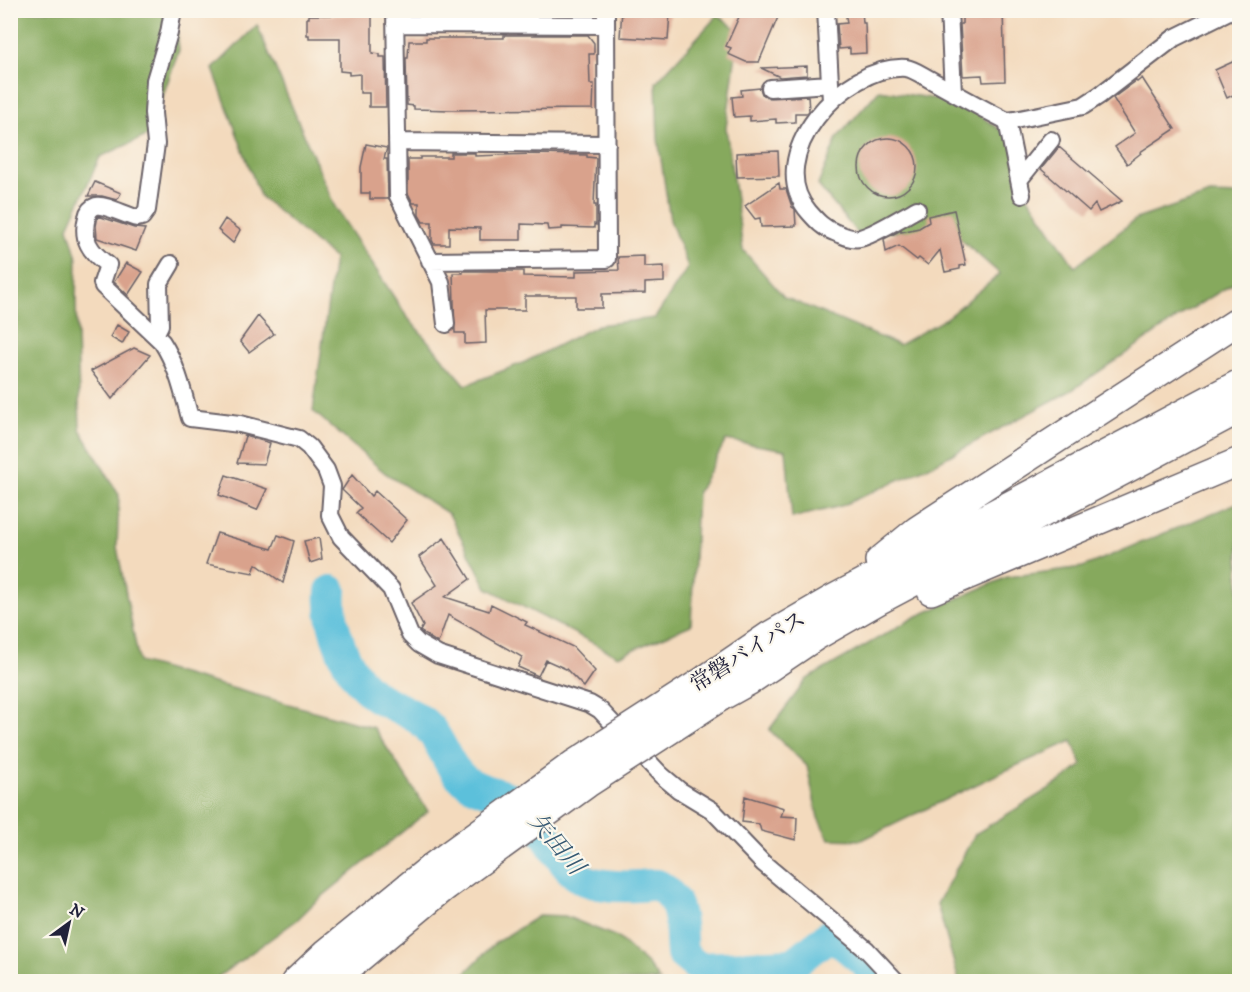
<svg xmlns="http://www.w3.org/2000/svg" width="1250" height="992" font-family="'IM FELL DW Pica','Noto Serif JP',serif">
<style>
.forest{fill:#86a95d;stroke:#54664c;stroke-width:1.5}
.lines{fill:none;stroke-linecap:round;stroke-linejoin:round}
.river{stroke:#5cc0db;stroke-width:32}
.building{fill:#d9a28c}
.minor-casing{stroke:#6b6268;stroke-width:20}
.trunk-casing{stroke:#6b6268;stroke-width:30}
.minor{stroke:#fff;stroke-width:16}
.trunk{stroke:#fff;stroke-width:27}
.trunk-bridge-casing{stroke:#6b6268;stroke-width:30;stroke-linecap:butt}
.trunk-bridge{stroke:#fff;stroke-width:27}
.labels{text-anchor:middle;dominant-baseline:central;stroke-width:4.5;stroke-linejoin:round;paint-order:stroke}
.street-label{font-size:22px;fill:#22223b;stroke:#fbf7ec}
.water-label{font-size:24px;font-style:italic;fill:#365973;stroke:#fbf7ec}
</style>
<rect width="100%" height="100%" fill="#fbf7ec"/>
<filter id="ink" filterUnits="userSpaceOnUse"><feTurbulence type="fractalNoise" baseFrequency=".0167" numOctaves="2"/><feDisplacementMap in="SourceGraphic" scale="12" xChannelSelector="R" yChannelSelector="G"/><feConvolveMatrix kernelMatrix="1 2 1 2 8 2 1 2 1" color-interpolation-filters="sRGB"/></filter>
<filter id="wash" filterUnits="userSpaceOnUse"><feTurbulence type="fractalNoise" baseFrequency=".008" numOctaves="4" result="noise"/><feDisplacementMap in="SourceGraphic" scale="24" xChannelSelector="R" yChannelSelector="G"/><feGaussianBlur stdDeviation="1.35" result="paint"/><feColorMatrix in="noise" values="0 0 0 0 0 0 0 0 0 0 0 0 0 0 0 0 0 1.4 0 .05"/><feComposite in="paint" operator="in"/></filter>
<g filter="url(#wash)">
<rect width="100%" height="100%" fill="#f3dabd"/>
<path class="forest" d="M 10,11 L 175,11 L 179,50 L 149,135 L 100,157 L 68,227 L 77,258 L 76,304 L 80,429 L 119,495 L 117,547 L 139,662 L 374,728 L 428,811 L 313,904 L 297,920 L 212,981 L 11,981 Z
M 718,15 L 739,31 L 726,128 L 743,250 L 784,297 L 899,345 L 945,319 L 1000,274 L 950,230 L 857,233 L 818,185 L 837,138 L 879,90 L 962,103 L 1020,144 L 1020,185 L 1075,267 L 1136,219 L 1210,194 L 1239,195 L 1239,280 L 1188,311 L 1072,390 L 936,463 L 841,506 L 792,518 L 786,450 L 726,440 L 697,494 L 691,625 L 618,656 L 487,588 L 449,514 L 385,473 L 313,411 L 334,258 L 260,196 L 213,69 L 257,25 L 335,207 L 407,317 L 466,385 L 525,362 L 598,325 L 655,318 L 688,267 L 670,220 L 658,139 L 656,82 Z
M 1239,502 L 1239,981 L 959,981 L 937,904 L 975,834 L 1060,782 L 1082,765 L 1072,741 L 1000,773 L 862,840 L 829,839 L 818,818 L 807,766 L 769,730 L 807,679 L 915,617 L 1007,577 L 1083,567 Z
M 540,915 L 565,916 L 617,937 L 648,965 L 660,981 L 457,981 L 495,943 Z"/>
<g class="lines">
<path class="river" d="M 331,591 C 328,626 347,676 376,696 C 391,706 410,711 424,723 C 443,739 445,766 466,781 C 484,794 508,792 524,807 C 544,825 561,870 585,880 C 602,887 621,887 639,886 C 644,886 652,884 657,885 C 660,886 666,891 668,893 C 683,907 680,935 682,954 L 699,968 L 793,964 L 831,934 L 864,961 L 881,982"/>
</g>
<g id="blocks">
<path class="building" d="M 622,10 L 670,12 L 668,40 L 620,37 Z
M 742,10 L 781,10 L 759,62 L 746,62 L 728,54 L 731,48 L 726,46 Z
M 845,10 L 862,10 L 863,23 L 865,23 L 866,53 L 850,54 L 850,48 L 839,49 L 837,24 L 847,23 Z
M 962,10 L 1003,10 L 1005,81 L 983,82 L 982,75 L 963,76 L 960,24 L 962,24 Z
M 309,15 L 372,15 L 372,53 L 380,54 L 380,57 L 385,57 L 386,107 L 369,107 L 369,93 L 360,93 L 360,74 L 349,75 L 349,72 L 340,71 L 340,38 L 309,38 L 309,35 L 307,35 L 307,18 L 309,18 Z
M 504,35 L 588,35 L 594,43 L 594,54 L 589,54 L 590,84 L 594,84 L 593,109 L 451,110 L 414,109 L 414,106 L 407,105 L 406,58 L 408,58 L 409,41 L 426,41 L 426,38 L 504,38 Z
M 1239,59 L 1239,92 L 1227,98 L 1215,70 Z
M 807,66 L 807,75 L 780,77 L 761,68 Z
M 1142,78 L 1175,129 L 1140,152 L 1141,153 L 1127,164 L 1115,147 L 1135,133 L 1113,98 L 1136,81 L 1137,82 Z
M 760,88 L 762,94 L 770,98 L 808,96 L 809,111 L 807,113 L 795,113 L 795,122 L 776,123 L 776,119 L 750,121 L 750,116 L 734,117 L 732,97 L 742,96 L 741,90 Z
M859 167a29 29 0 1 1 58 0a29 29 0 1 1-58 0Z
M 366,144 L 387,148 L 384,159 L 387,159 L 388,199 L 370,199 L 370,193 L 361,193 L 361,167 Z
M 1059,147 L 1122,201 L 1099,212 L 1095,204 L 1089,211 L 1041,169 Z
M 778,151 L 779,176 L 737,177 L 736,153 Z
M 451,153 L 475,153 L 475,156 L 534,154 L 587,155 L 587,157 L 596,158 L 594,205 L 596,205 L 596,225 L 594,224 L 594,228 L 562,227 L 562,229 L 548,230 L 547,225 L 521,224 L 521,240 L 480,240 L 480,228 L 449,227 L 449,244 L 434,244 L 432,240 L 432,222 L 423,222 L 419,215 L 419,203 L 413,203 L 408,193 L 408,159 L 420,159 L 420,157 L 451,157 Z
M 95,182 L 121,193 L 117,200 L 102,196 L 88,196 Z
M 779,183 L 780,189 L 786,189 L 792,207 L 795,209 L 796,226 L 761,227 L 760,218 L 755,219 L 745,206 Z
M 954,210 L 966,265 L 960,266 L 960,269 L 945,272 L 940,250 L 928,265 L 919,258 L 917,260 L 899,246 L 886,252 L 884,239 L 901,230 L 901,232 L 919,228 L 929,222 L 928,216 Z
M 98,216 L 134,228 L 145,229 L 136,251 L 97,238 L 96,226 Z
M 225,219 L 240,230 L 233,243 L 218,230 Z
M 644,256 L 644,267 L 664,266 L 664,282 L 645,283 L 645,293 L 602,294 L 602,308 L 576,308 L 576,296 L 525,296 L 525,310 L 485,310 L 486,343 L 465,344 L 465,333 L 455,333 L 453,273 L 463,273 L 463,271 L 523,271 L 523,276 L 576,277 L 576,271 L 619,270 L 618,257 Z
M 126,263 L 143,272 L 128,295 L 114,282 Z
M 258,316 L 274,334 L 249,352 L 240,341 Z
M 117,325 L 129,332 L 122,344 L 110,337 Z
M 134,348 L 150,355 L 112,399 L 91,371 Z
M 245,436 L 270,443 L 264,464 L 237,463 Z
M 226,475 L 267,489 L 257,510 L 219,495 Z
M 352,475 L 371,496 L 375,491 L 407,520 L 389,543 L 356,513 L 361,508 L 342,490 Z
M 217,533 L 272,549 L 278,535 L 294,541 L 283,583 L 256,564 L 253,573 L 206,564 Z
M 319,538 L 322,559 L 310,563 L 304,541 Z
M 444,538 L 470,579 L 445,597 L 489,611 L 491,604 L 527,622 L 525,625 L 573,647 L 595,671 L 584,687 L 566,669 L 546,660 L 538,676 L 518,667 L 522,657 L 448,615 L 438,643 L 420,631 L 423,626 L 411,603 L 437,585 L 419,557 Z
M 745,796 L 784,808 L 781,816 L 797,817 L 796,840 L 761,831 L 759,824 L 742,822 Z"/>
</g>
</g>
<g filter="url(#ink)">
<use href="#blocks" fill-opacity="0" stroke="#6b6268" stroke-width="1.5"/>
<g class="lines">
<g class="minor-casing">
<path id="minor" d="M 173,10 L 169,33 L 155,80 L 153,113 L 156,144 L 147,210 L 142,217 L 137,218 C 127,216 105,204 96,206 C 90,208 88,212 87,217 C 81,239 90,252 108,265 L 102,283 L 103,286 L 162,342 C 177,365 183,392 190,418 L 240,424 L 299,439 L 309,447 L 326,470 L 332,486 L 330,515 L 341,537 L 391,589 L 410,635 L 419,644 L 438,655 L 590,704 L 600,710 L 661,775 L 679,790 L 712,810 L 763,863 L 867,950 L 897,982
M 395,10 L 398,196 L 441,282 L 446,324
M 826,10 L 831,101
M 949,10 L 953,92
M 395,24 L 606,25
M 770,88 L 830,84
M 1007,121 L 1022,195
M 397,142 L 607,144
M 1019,180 L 1051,140
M 917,209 C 902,217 874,235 860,238 C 852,240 841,235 834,232 C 823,228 817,221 809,212 C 761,157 844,64 906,68 C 914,69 923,76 931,80 C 956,94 981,108 1007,121 L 1015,120 L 1083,106 L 1100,95 L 1174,38 L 1231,10
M 430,261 L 607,259 L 606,10
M 155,335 L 160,325 L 159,284 L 171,264"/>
</g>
<g class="trunk-casing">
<path id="trunk" d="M 879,561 L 917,530 L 1240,320
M 931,591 L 1240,461
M 707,678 L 770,635 L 834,598 L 1240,383
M 721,697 L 748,682 L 815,637 L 878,601 L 1240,409
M 295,982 L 326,953 L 432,867
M 331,982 L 445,887"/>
</g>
<use href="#minor" class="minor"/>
<use href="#trunk" class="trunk"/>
<g class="trunk-bridge-casing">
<path id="trunk-bridge" d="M 432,867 L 575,763 L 707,678
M 445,887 L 587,784 L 721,697"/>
</g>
<use href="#trunk-bridge" class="trunk-bridge"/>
</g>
</g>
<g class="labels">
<g class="street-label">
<text transform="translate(748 652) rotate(-32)">常磐バイパス</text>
</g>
<g class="water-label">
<text transform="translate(556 844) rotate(50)">矢田川</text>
</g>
</g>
<rect width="1250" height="992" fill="none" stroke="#fbf7ec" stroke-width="36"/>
<g transform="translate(69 923) rotate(33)" stroke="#fbf7ec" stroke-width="4.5" paint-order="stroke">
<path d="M0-4.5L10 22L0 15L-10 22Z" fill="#22223b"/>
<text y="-9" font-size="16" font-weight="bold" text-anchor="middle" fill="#22223b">N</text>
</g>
</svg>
